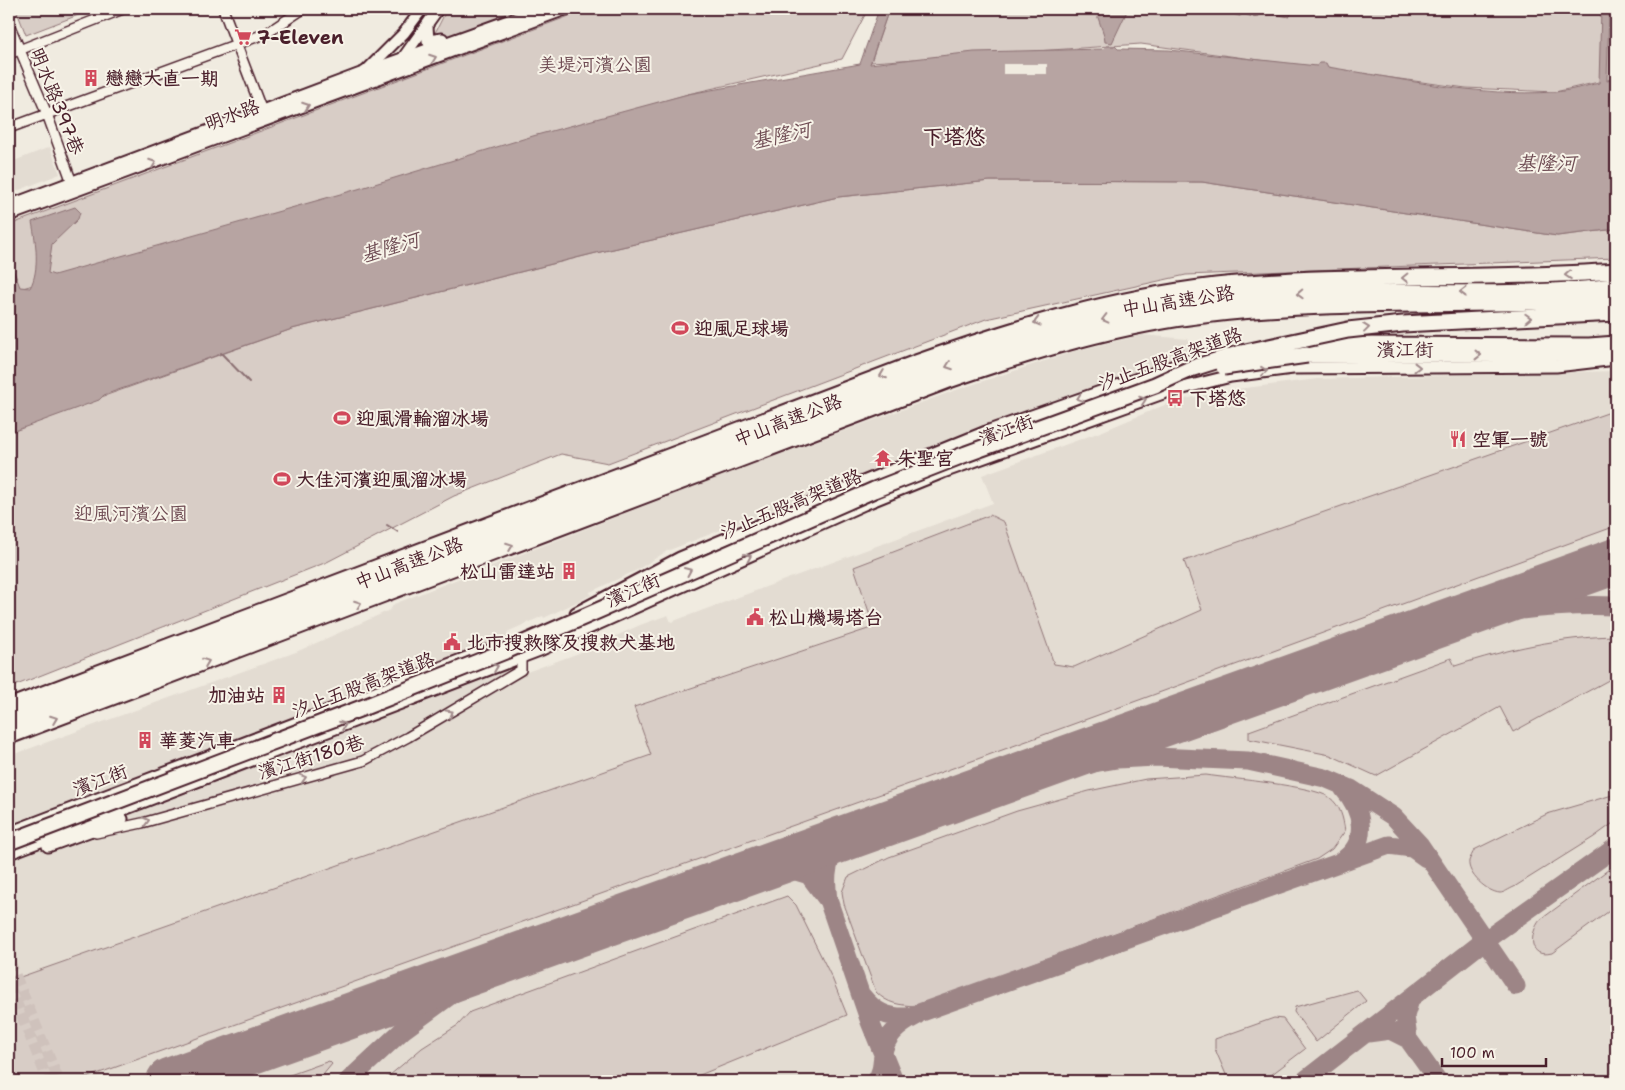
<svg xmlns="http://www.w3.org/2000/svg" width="1625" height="1090" font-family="'Shantell Sans','LXGW WenKai TC',sans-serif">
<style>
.built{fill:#e3dcd2}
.green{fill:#d8cdc6;stroke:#917678}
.water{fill:#b7a4a2;stroke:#8b6f72}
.pier{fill:#f0ebe0}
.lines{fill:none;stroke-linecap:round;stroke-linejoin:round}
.stream{stroke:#8b6f72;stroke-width:2}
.taxiway{stroke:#9d8586;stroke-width:19}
.runway{stroke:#9d8586;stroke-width:46}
.secondary-tunnel{stroke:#cfc2bc;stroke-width:11;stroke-dasharray:11 5.5;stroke-linecap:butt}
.minor-casing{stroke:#4a1f2b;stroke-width:12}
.tertiary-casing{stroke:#4a1f2b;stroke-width:14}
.secondary-casing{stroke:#4a1f2b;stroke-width:15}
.motorway-casing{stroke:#4a1f2b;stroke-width:19}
.minor{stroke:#f7f3e8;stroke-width:9}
.tertiary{stroke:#f7f3e8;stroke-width:10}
.secondary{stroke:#f7f3e8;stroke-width:11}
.motorway{stroke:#f7f3e8;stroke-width:15}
.motorway-bridge-casing{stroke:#4a1f2b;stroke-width:19;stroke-linecap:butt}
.motorway-bridge{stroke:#f7f3e8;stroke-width:15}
.oneway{stroke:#a0898a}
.labels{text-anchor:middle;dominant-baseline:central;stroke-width:4;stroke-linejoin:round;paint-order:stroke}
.poi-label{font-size:19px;font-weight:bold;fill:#4a1f2b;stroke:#f7f3e8;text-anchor:start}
.park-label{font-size:19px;fill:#6e4a52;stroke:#f7f3e8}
.street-label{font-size:19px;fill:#4a1f2b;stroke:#f7f3e8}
.water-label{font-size:20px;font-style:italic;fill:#704e55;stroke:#f7f3e8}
.quarter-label{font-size:21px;font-weight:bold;fill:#4a1f2b;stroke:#f7f3e8}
</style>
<rect width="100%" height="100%" fill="#f0ebe0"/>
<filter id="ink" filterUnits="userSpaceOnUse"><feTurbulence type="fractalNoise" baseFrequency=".02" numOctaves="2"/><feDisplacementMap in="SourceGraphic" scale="10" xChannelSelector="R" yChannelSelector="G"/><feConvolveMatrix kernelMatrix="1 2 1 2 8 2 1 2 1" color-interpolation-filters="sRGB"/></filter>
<g filter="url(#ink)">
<path class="built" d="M 50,147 L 60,174 L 9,194 L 9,163 Z
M 1142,335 L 1188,339 L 1195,352 L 872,471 L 667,551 L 637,570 L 590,592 L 591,595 L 544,618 L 543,616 L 507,632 L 527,672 L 579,653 L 640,625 L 668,615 L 671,622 L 993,503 L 982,475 L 1103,431 L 1174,401 L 1237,389 L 1317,379 L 1616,371 L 1616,1081 L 9,1081 L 9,756 L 296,652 L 390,610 L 394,604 L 718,477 L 956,390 L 1075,351 Z"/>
<path class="green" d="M 16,9 L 94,9 L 26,35 Z
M 447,9 L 531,9 L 483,26 L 431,41 Z
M 588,9 L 868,9 L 842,59 L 688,94 L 9,292 L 9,225 Z
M 889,9 L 1616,9 L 1616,78 L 1555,92 L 1466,88 L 1141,44 L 871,62 Z
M 990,181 L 1202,182 L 1557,236 L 1616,229 L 1616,258 L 1186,275 L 986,319 L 608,463 L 561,454 L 454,496 L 327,562 L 9,688 L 9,430 L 292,329 L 596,253 L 838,197 Z
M 1616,410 L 1616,526 L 909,784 L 77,1081 L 9,1081 L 9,981 L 651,755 L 634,707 L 874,627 L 854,567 L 990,515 L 1004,522 L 1054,664 L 1074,667 L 1202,610 L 1184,561 Z
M 1616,636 L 1616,676 L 1513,732 L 1500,707 L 1376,776 L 1330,755 L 1249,739 L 1249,731 L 1451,658 L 1455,666 C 1507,649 1561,637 1616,636 Z
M 1206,775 C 1232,779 1310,785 1329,797 C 1341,806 1343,818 1345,831 L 1332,849 L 1317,859 L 916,1006 C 899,1005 888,1004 876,992 L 844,904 L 842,892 L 848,877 L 889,857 L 1017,811 L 1089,791 L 1146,779 Z
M 1616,794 L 1616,821 L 1594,837 L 1514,887 C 1509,889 1504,893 1500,893 C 1487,892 1467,874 1469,861 C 1470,858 1473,853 1474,850 L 1547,814 Z
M 1616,864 L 1616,906 L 1552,953 C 1528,959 1529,934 1540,920 Z
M 787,896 L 796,905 L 832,978 L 847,1015 L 685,1081 L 383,1081 L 422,1048 L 458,1025 L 470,1012 Z
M 1357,990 L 1366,1001 L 1316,1042 L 1294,1012 L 1295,1007 Z
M 1274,1018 L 1283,1019 L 1305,1049 L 1263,1081 L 1232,1081 L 1227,1077 L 1215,1049 L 1215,1039 Z
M 329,1061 L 332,1064 L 318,1081 L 273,1081 Z"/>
<path class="water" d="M 879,9 L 889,9 L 870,64 L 974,52 L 1104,49 L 1106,46 L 1115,46 L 1118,49 L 1168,50 L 1317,66 L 1319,63 L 1326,63 L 1328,67 C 1402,79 1479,97 1554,92 C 1569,91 1585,86 1599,83 L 1601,9 L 1609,9 L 1607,81 L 1616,79 L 1616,229 L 1557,236 L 1202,182 L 990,181 L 838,197 L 596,253 L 292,329 L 104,395 L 99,400 L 9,433 L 9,259 L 20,287 L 30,288 C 40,270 36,242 32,222 L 75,207 L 80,212 L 78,219 L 52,244 L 48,273 L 54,275 L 358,189 L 533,136 L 688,94 L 860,64 Z
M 1095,9 L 1128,9 L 1112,43 L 1105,42 L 1104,35 Z
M 1213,9 L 1291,9 L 1291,15 L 1289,17 L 1264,12 C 1258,19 1250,17 1243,13 L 1240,16 Z"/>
<path class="pier" d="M 1003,64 L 1047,64 L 1047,74 L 1003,74 Z"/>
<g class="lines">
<path class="stream" d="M 221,353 L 249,382
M 387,525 L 398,532"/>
<path class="taxiway" d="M 1444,623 C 1501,611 1558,603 1616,606
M 1341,861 C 1370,844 1363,810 1343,788
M 862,996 C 875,1012 887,1018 908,1017 L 1389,845 L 1412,848 L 1426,858
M 1368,1033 L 1390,1030 L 1408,1039 L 1405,1016 L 1410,1000
M 1408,1039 L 1438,1081
M 348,1081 L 403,1030 L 452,994 L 489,974 L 547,945 L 782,867 L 809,875 L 827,899
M 876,1081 C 882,1072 882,1065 883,1054 C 885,1036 900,1024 916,1016
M 894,1081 L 870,1022 L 828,900 C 826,883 825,867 834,851 L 1004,781 L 1041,772 L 1117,759 L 1156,757 L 1248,761 L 1325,778 L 1351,789 L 1394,817 L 1420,845 L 1516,986
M 1304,1081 L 1484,941 L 1616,847"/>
<path class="runway" d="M 169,1081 L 1616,561"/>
<path class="secondary-tunnel" d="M 9,960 L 59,1081
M 9,984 L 48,1081"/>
<g class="minor-casing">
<path id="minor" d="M 223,9 L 262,111
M 9,24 L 47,114 L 74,188
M 9,54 L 123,9
M 9,128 L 267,33 L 303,9
M 96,833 L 142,823 L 363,761 L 408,737 L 521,670 L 521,657"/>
</g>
<g class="tertiary-casing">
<path id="tertiary" d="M 400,62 L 438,9
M 366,71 L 404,33 L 422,9"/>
</g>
<g class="secondary-casing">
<path id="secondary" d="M 427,26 L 428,41 L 442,39
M 9,206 L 366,72 L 542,9
M 9,215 L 565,9
M 1298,347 L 1341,343 L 1589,344 L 1616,342
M 576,613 L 680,558 L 851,487 L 986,432 L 1203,356 L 1223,354
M 9,833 L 485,651
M 48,846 L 122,819
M 9,853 L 542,649 L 864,504 L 943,472 L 1163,393 L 1231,376 L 1293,368 L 1556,366 L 1616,359"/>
</g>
<g class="motorway-casing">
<path id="motorway" d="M 1307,355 L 1616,353"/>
</g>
<use href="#minor" class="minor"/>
<use href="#tertiary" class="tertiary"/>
<use href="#secondary" class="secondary"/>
<use href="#motorway" class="motorway"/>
<g class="motorway-bridge-casing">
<path id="motorway-bridge" d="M 1224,367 L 1307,355
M 9,707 L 916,363 C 1014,328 1112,298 1216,286 C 1349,272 1483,281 1616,271
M 9,723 L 903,383 C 953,365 1002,347 1053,332 C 1128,310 1206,300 1284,295 C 1394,288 1506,299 1616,286
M 9,736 L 946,381 C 1032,351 1120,324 1212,314 C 1346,299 1482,307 1616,299
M 9,842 L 367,706 L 508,650 L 874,490 L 966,454 L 1155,385 L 1190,369 L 1241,353 L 1348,330 L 1403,324 L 1616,313"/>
</g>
<use href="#motorway-bridge" class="motorway-bridge"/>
</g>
<defs><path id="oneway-chevron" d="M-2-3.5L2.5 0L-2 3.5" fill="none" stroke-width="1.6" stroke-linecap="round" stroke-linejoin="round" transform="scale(1.25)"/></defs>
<g class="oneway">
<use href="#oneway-chevron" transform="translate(433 58) rotate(-20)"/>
<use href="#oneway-chevron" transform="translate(306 106) rotate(-20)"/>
<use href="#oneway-chevron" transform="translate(153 163) rotate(-20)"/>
<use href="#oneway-chevron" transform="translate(1568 275) rotate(176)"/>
<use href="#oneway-chevron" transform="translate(1405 278) rotate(179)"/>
<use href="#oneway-chevron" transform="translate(1463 292) rotate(180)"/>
<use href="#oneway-chevron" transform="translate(1300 294) rotate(178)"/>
<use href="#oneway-chevron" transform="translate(1528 318) rotate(-2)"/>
<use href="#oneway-chevron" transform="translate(1105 319) rotate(166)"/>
<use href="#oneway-chevron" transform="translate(1037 322) rotate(165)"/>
<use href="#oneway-chevron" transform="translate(1366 328) rotate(-7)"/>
<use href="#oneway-chevron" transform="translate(1478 355)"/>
<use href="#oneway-chevron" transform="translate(949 366) rotate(160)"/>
<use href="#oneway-chevron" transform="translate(1417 367)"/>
<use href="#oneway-chevron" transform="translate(1264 371) rotate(-6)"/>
<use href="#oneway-chevron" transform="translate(883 375) rotate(159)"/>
<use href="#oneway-chevron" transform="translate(1080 398) rotate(160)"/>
<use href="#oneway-chevron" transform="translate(1143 400) rotate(-19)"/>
<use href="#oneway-chevron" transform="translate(510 546) rotate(-21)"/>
<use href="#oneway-chevron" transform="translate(748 557) rotate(-24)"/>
<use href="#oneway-chevron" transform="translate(688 571) rotate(-24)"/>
<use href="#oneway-chevron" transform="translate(358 604) rotate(-21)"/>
<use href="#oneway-chevron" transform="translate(206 662) rotate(-21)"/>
<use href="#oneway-chevron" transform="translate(495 667) rotate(-21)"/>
<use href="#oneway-chevron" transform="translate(450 713) rotate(-31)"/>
<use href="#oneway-chevron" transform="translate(54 719) rotate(-21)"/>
<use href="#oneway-chevron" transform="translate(343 725) rotate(-21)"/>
<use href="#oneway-chevron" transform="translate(303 778) rotate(-16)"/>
<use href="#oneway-chevron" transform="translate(146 821) rotate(-15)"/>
</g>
</g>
<defs>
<g id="supermarket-bare" transform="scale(1.35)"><path d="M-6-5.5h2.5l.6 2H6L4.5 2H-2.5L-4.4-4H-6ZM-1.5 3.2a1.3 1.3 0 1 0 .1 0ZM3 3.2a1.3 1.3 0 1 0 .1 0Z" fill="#d1495b" stroke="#f7f3e8" stroke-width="2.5" paint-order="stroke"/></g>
<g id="building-bare" transform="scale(1.35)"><path d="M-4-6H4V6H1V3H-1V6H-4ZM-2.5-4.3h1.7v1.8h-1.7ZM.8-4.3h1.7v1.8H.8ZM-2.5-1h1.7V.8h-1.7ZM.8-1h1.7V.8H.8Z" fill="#d1495b" stroke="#f7f3e8" stroke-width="2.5" paint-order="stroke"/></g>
<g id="stadium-bare" transform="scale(1.35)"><path d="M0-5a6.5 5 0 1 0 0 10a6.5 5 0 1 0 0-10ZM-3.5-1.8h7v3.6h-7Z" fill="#d1495b" stroke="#f7f3e8" stroke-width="2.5" paint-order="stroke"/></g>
<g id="bus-bare" transform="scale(1.35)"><path d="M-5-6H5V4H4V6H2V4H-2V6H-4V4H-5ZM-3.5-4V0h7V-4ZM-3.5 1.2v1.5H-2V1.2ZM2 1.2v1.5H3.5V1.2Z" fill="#d1495b" stroke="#f7f3e8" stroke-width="2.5" paint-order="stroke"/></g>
<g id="restaurant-bare" transform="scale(1.35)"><path d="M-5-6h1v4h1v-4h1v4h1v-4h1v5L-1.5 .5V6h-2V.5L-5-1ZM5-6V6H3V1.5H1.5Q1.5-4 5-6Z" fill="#d1495b" stroke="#f7f3e8" stroke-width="2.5" paint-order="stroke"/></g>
<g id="temple-bare" transform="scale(1.35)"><path d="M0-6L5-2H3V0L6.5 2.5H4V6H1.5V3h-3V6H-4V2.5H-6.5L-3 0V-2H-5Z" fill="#d1495b" stroke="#f7f3e8" stroke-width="2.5" paint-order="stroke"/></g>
<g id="civic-bare" transform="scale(1.35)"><path d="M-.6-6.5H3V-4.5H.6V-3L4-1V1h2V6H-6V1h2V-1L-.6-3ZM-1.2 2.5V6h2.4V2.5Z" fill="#d1495b" stroke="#f7f3e8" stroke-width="2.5" paint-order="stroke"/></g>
</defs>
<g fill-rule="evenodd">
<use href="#supermarket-bare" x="243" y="37"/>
<use href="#building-bare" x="91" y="78"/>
<use href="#stadium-bare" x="680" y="328"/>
<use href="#bus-bare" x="1175" y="398"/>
<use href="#stadium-bare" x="342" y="418"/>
<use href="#restaurant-bare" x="1458" y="439"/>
<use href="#temple-bare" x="883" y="458"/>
<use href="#stadium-bare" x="282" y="479"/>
<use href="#building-bare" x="569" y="571"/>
<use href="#civic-bare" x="755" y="617"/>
<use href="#civic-bare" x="452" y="642"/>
<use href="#building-bare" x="279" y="695"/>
<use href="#building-bare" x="145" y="740"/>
</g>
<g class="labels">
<g class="poi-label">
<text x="257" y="37">7-Eleven</text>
<text x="105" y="78">戀戀大直一期</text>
<text x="694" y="328">迎風足球場</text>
<text x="1189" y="398">下塔悠</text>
<text x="356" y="418">迎風滑輪溜冰場</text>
<text x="1472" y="439">空軍一號</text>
<text x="897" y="458">朱聖宮</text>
<text x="296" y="479">大佳河濱迎風溜冰場</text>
<text x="555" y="571" text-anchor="end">松山雷達站</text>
<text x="769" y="617">松山機場塔台</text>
<text x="466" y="642">北市搜救隊及搜救犬基地</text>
<text x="265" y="695" text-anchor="end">加油站</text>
<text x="159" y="740">華菱汽車</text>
</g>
<g class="park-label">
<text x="595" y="64">美堤河濱公園</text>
<text x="131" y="513">迎風河濱公園</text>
</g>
<g class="street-label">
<text transform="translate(57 101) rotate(68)">明水路397巷</text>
<text transform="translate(232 115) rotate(-20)">明水路</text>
<text transform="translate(1178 301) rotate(-9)">中山高速公路</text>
<text x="1405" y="349">濱江街</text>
<text transform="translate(1170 359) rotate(-20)">汐止五股高架道路</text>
<text transform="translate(788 420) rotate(-21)">中山高速公路</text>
<text transform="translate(1006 430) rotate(-20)">濱江街</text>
<text transform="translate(791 504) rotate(-23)">汐止五股高架道路</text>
<text transform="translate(409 563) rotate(-21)">中山高速公路</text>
<text transform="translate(633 590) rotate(-24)">濱江街</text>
<text transform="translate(363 685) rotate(-21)">汐止五股高架道路</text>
<text transform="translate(311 757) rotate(-17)">濱江街180巷</text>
<text transform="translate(100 780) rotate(-21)">濱江街</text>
</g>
<g class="water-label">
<text transform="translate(781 135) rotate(-12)">基隆河</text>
<text x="1546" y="163">基隆河</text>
<text transform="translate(390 247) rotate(-16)">基隆河</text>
</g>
<g class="quarter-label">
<text x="954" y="137">下塔悠</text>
</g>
</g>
<rect width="1625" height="1090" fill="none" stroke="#f7f3e8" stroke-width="30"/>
<rect x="15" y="15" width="1595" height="1060" fill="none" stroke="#4a1f2b" stroke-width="2" filter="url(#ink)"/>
<path d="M1442 1058v8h104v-8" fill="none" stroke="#4a1f2b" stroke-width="2.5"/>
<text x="1450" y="1058" font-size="15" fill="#4a1f2b" stroke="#f7f3e8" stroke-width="4" paint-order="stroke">100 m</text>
</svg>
